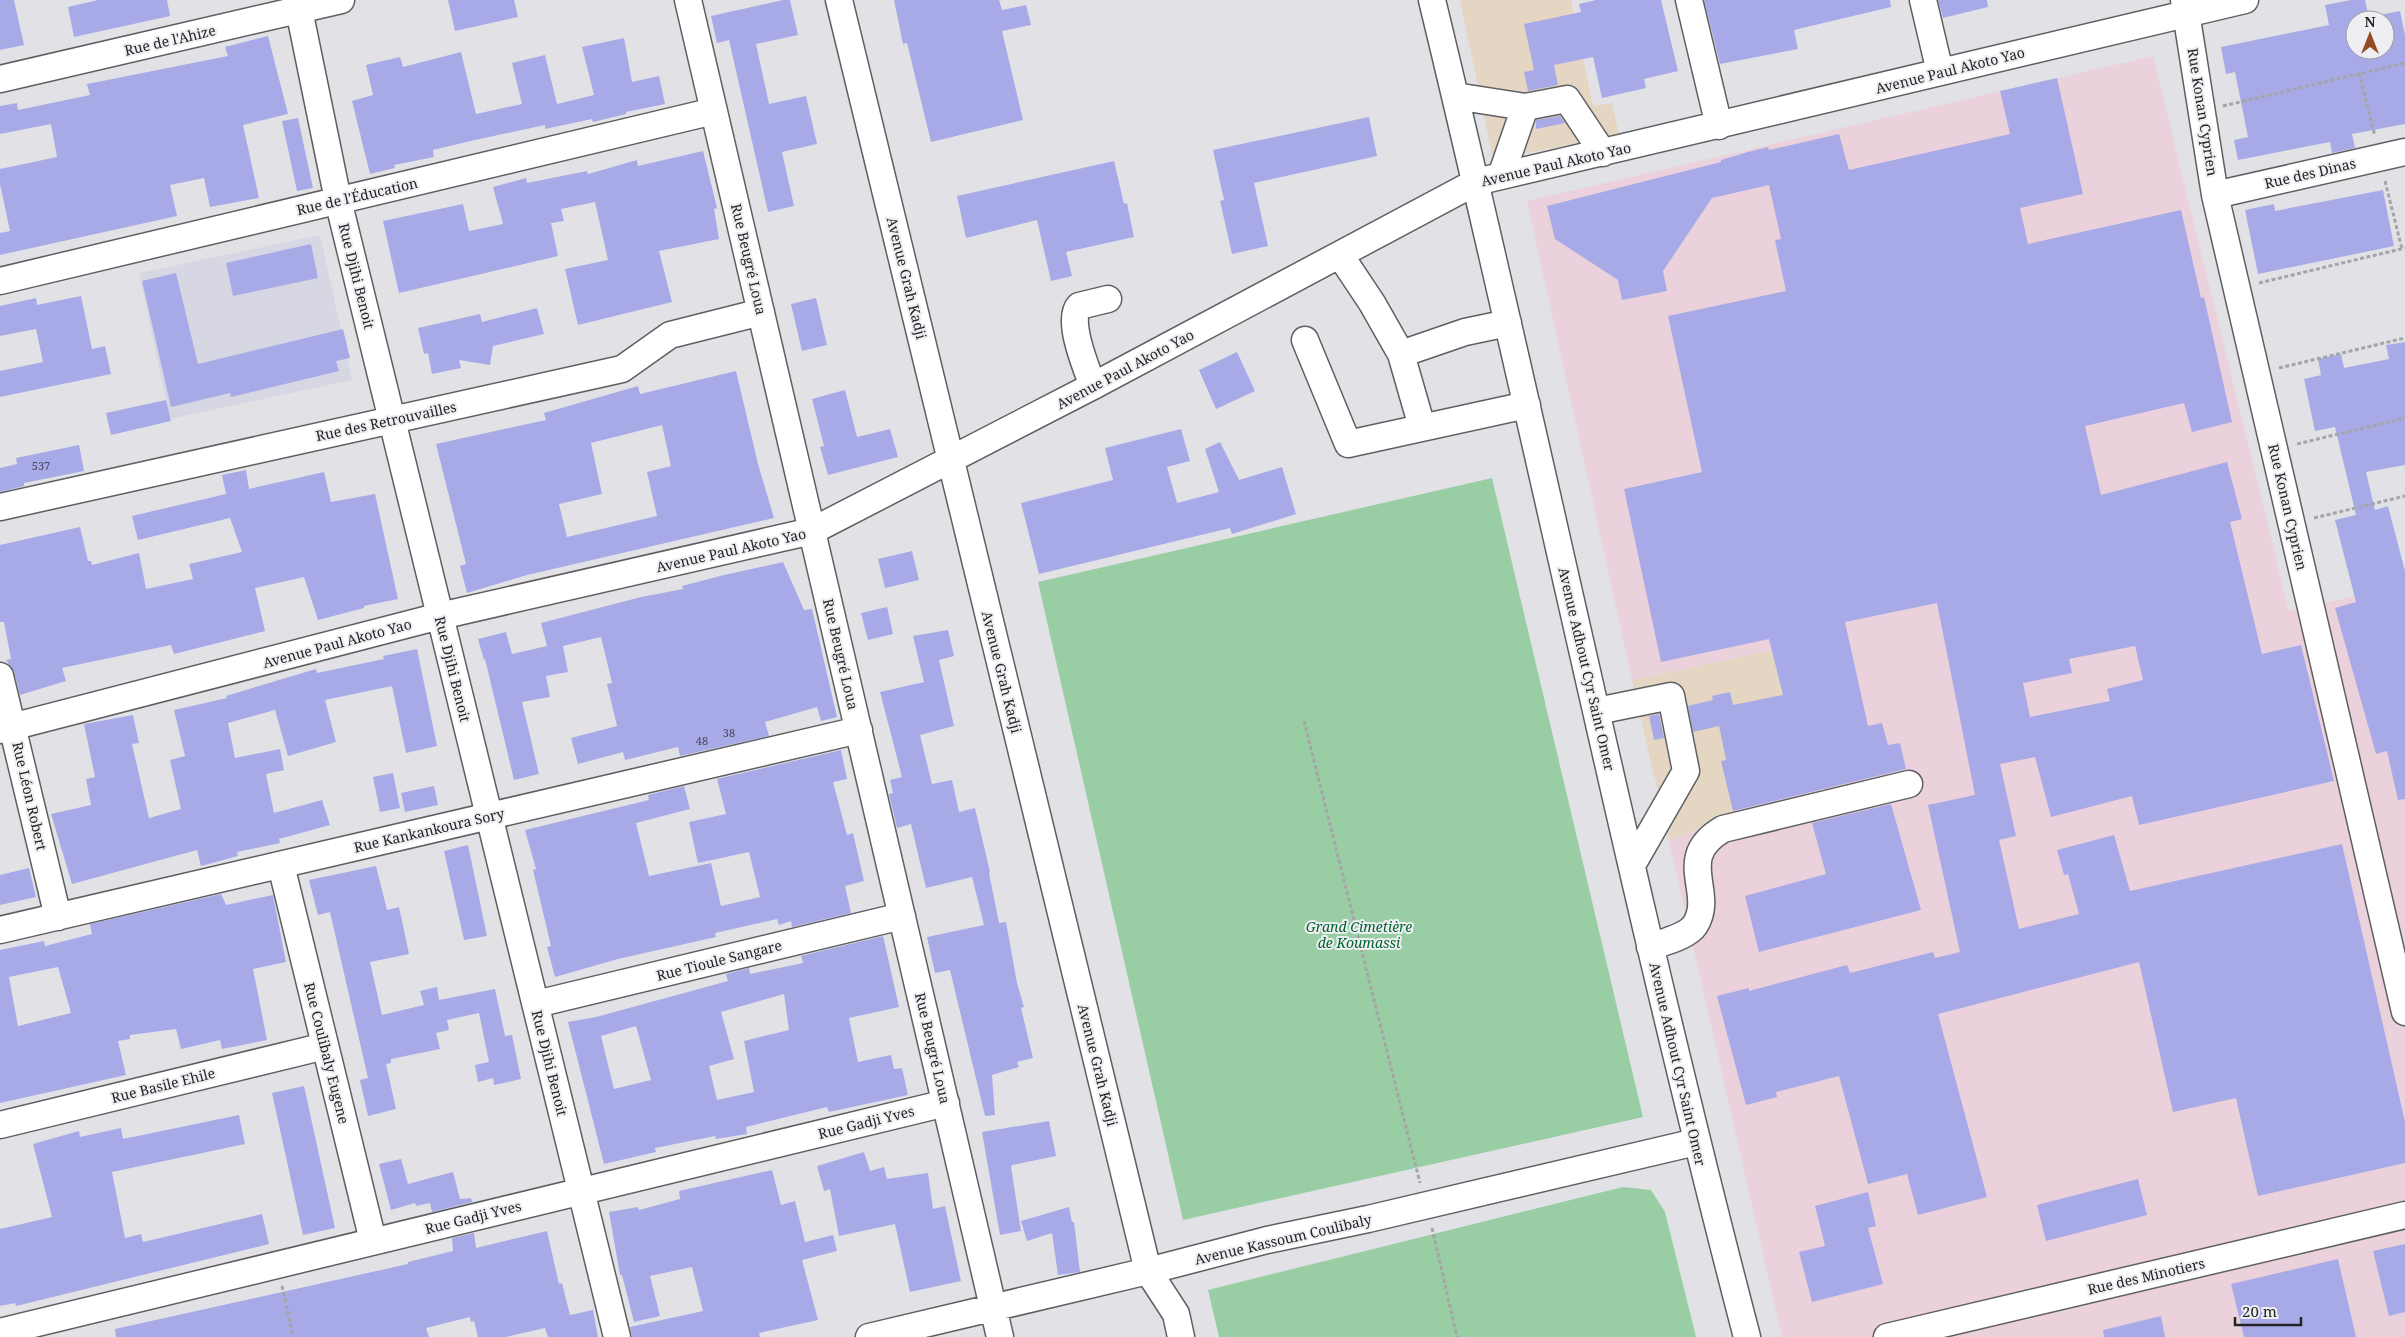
<svg xmlns="http://www.w3.org/2000/svg" width="2405" height="1337" font-family="'Noto Serif',serif">
<style>
.commercial{fill:#e5d6c4}
.industrial{fill:#ead1db}
.built{fill:#d6d7e2}
.green{fill:#99cea5}
.building{fill:#a8aae8;fill-rule:evenodd}
.lines{fill:none;stroke-linecap:round;stroke-linejoin:round}
.minor-casing{stroke:#5f5f62;stroke-width:29}
.path{stroke:#a5a5a8;stroke-width:3;stroke-dasharray:4 2.5;stroke-linecap:butt}
.minor{stroke:#fff;stroke-width:26}
.labels{text-anchor:middle;dominant-baseline:central;stroke-width:4;stroke-linejoin:round;paint-order:stroke}
.number-label{font-size:11px;fill:#454656}
.street-label{font-size:14px;fill:#242425;stroke:#efeff3}
.park-label{font-size:14px;font-style:italic;fill:#00642e;stroke:#efeff3}
</style>
<rect width="100%" height="100%" fill="#e2e2e6"/>
<path class="commercial" d="M 1460,0 L 1571,0 L 1593,106 L 1612,103 L 1619,135 L 1493,160 Z
M 1772,650 L 1795,744 L 1734,815 L 1669,841 L 1632,680 Z"/>
<path class="industrial" d="M 2153,56 L 2289,611 L 2405,585 L 2405,1337 L 1782,1337 L 1669,841 L 1734,815 L 1721,761 L 1795,743 L 1772,650 L 1632,680 L 1527,201 Z"/>
<path class="built" d="M 320,235 L 352,380 L 170,419 L 139,273 Z"/>
<path class="green" d="M 1492,478 L 1643,1117 L 1183,1220 L 1038,582 Z
M 1623,1187 L 1651,1190 L 1665,1212 L 1696,1337 L 1219,1337 L 1208,1290 Z"/>
<path class="building" d="M 0,0 L 14,0 L 24,45 L 0,50 Z
M 98,0 L 167,0 L 170,16 L 74,37 L 68,7 Z
M 448,0 L 514,0 L 518,17 L 455,31 Z
M 783,0 L 790,0 L 798,35 L 756,44 L 769,104 L 806,96 L 817,144 L 782,152 L 794,206 L 768,212 L 729,40 L 717,43 L 711,16 Z
M 894,0 L 999,0 L 1002,10 L 1026,5 L 1031,25 L 1002,31 L 1023,120 L 931,142 L 907,43 L 903,44 Z
M 1596,0 L 1661,0 L 1678,71 L 1644,79 L 1646,88 L 1602,98 L 1593,57 L 1554,65 L 1558,85 L 1528,91 L 1524,72 L 1534,70 L 1524,24 L 1581,12 L 1579,4 Z
M 1704,0 L 1890,0 L 1891,7 L 1794,30 L 1798,49 L 1720,64 Z
M 1938,0 L 1987,0 L 1988,7 L 1943,18 Z
M 2351,0 L 2365,0 L 2369,17 L 2400,11 L 2405,35 L 2405,124 L 2352,134 L 2355,148 L 2332,153 L 2330,142 L 2238,160 L 2234,140 L 2248,137 L 2235,72 L 2226,74 L 2221,47 L 2329,25 L 2325,5 ZM 2355,20 L 2385,20 L 2385,50 L 2355,50 Z
M 268,36 L 288,114 L 243,125 L 259,198 L 210,207 L 204,178 L 170,185 L 177,216 L 0,255 L 0,233 L 10,231 L 0,184 L 0,169 L 57,157 L 51,124 L 0,134 L 0,106 L 17,103 L 18,110 L 90,95 L 87,84 L 228,56 L 225,47 Z
M 624,38 L 632,82 L 659,76 L 665,104 L 626,112 L 626,114 L 593,122 L 592,119 L 545,129 L 545,125 L 475,140 L 433,150 L 434,157 L 394,165 L 395,168 L 370,174 L 352,101 L 373,95 L 366,65 L 400,57 L 403,67 L 461,52 L 476,114 L 522,104 L 512,63 L 545,55 L 557,104 L 594,95 L 582,47 Z
M 2057,78 L 2083,194 L 2020,208 L 2028,244 L 2181,210 L 2201,298 L 2204,297 L 2232,422 L 2192,432 L 2184,403 L 2085,426 L 2101,495 L 2227,462 L 2242,519 L 2230,522 L 2262,654 L 2301,645 L 2334,781 L 2139,825 L 2132,796 L 2051,817 L 2035,757 L 2000,764 L 2016,836 L 1999,840 L 2019,929 L 2079,914 L 2068,874 L 2064,875 L 2057,850 L 2114,835 L 2130,891 L 2342,844 L 2405,1122 L 2405,1163 L 2258,1196 L 2236,1098 L 2173,1112 L 2139,962 L 1938,1014 L 1987,1197 L 1918,1215 L 1907,1174 L 1868,1184 L 1839,1076 L 1776,1092 L 1777,1097 L 1746,1105 L 1717,996 L 1749,988 L 1749,991 L 1847,965 L 1850,973 L 1933,952 L 1935,958 L 1960,952 L 1928,805 L 1975,795 L 1937,603 L 1845,622 L 1868,726 L 1882,723 L 1888,745 L 1900,743 L 1906,769 L 1733,811 L 1721,761 L 1726,760 L 1719,726 L 1693,732 L 1688,706 L 1713,700 L 1712,696 L 1730,692 L 1733,705 L 1783,695 L 1769,639 L 1661,662 L 1624,489 L 1702,472 L 1668,316 L 1786,291 L 1775,240 L 1781,239 L 1769,185 L 1712,198 L 1663,271 L 1667,291 L 1622,300 L 1618,280 L 1555,239 L 1547,206 L 1721,162 L 1721,160 L 1748,152 L 1768,147 L 1769,150 L 1839,134 L 1849,170 L 2010,134 L 2000,91 ZM 2135,646 L 2143,680 L 2107,689 L 2110,701 L 2030,717 L 2023,683 L 2072,673 L 2069,659 Z
M 1560,116 L 1565,123 L 1536,129 L 1536,120 Z
M 1369,117 L 1377,156 L 1254,183 L 1268,246 L 1232,254 L 1220,201 L 1224,200 L 1213,150 Z
M 298,118 L 313,188 L 297,191 L 282,121 Z
M 703,151 L 717,208 L 714,209 L 719,239 L 659,251 L 672,302 L 578,325 L 565,269 L 608,260 L 595,202 L 561,209 L 564,221 L 551,223 L 558,256 L 399,293 L 383,221 L 463,204 L 469,231 L 503,224 L 493,187 L 526,178 L 527,183 L 587,171 L 588,174 L 637,160 L 638,166 Z
M 1114,161 L 1124,204 L 1127,203 L 1134,237 L 1066,252 L 1072,276 L 1051,281 L 1037,220 L 966,238 L 957,196 Z
M 2383,190 L 2394,246 L 2258,274 L 2245,210 L 2274,204 L 2275,211 Z
M 311,244 L 318,278 L 233,296 L 226,263 Z
M 176,273 L 198,364 L 343,329 L 350,358 L 336,361 L 339,371 L 231,397 L 230,393 L 171,407 L 142,281 Z
M 81,296 L 92,349 L 105,346 L 111,374 L 0,397 L 0,371 L 43,362 L 36,329 L 0,336 L 0,306 L 36,298 L 37,305 Z
M 816,298 L 827,345 L 802,351 L 791,304 Z
M 537,308 L 544,334 L 493,346 L 490,365 L 459,360 L 461,368 L 432,374 L 428,353 L 424,354 L 418,328 L 480,314 L 482,322 Z
M 2405,342 L 2405,465 L 2366,472 L 2375,510 L 2388,506 L 2405,571 L 2405,799 L 2398,800 L 2387,751 L 2376,754 L 2335,608 L 2356,602 L 2335,520 L 2356,515 L 2335,427 L 2315,431 L 2304,379 L 2321,375 L 2318,359 L 2341,354 L 2344,368 L 2389,359 L 2386,345 Z
M 1237,352 L 1255,391 L 1216,409 L 1199,370 Z
M 736,371 L 758,464 L 774,518 L 527,575 L 467,593 L 460,566 L 466,564 L 436,444 L 546,420 L 544,413 L 638,386 L 640,394 ZM 662,425 L 671,466 L 647,472 L 657,516 L 567,537 L 559,504 L 602,494 L 591,443 Z
M 845,390 L 857,437 L 890,429 L 898,457 L 828,475 L 820,447 L 824,446 L 812,399 Z
M 166,400 L 171,421 L 111,435 L 106,413 Z
M 1181,429 L 1190,461 L 1167,467 L 1177,503 L 1219,492 L 1205,449 L 1220,442 L 1239,480 L 1282,467 L 1296,514 L 1232,534 L 1230,528 L 1039,574 L 1021,503 L 1113,480 L 1105,448 Z
M 79,445 L 84,471 L 24,483 L 24,486 L 0,492 L 0,468 L 17,464 L 16,458 Z
M 246,470 L 249,489 L 324,472 L 331,502 L 375,494 L 398,599 L 364,606 L 364,608 L 318,620 L 304,577 L 255,588 L 265,631 L 174,654 L 171,645 L 62,668 L 66,681 L 20,695 L 14,672 L 6,660 L 11,659 L 4,622 L 0,622 L 0,545 L 80,527 L 88,561 L 91,561 L 92,565 L 139,553 L 146,589 L 193,579 L 189,564 L 242,552 L 230,518 L 138,540 L 132,516 L 226,494 L 222,475 Z
M 912,551 L 919,580 L 885,588 L 878,559 Z
M 783,562 L 804,610 L 812,609 L 837,717 L 821,721 L 817,707 L 765,722 L 769,736 L 680,756 L 678,747 L 625,760 L 623,752 L 578,764 L 571,738 L 617,726 L 607,684 L 612,683 L 601,637 L 563,646 L 568,672 L 546,676 L 550,697 L 522,702 L 539,774 L 514,780 L 485,659 L 484,660 L 478,639 L 506,632 L 512,654 L 547,646 L 541,623 L 641,597 L 683,589 L 682,586 L 724,575 Z
M 887,607 L 893,634 L 868,640 L 861,613 Z
M 948,630 L 954,656 L 939,660 L 954,726 L 920,735 L 932,784 L 952,780 L 959,812 L 975,808 L 990,872 L 989,873 L 999,923 L 1006,922 L 1017,983 L 1024,1007 L 1021,1008 L 1033,1058 L 1017,1062 L 1019,1067 L 992,1075 L 995,1115 L 985,1116 L 950,970 L 935,973 L 927,937 L 984,925 L 972,877 L 926,888 L 911,824 L 897,828 L 889,794 L 893,793 L 890,780 L 902,777 L 880,692 L 924,682 L 913,636 Z
M 417,649 L 437,746 L 406,753 L 392,686 L 325,700 L 336,742 L 288,756 L 275,710 L 228,723 L 235,758 L 280,749 L 284,770 L 266,774 L 274,813 L 322,800 L 330,825 L 279,839 L 280,843 L 237,852 L 238,856 L 201,866 L 197,850 L 72,884 L 51,814 L 91,805 L 86,779 L 95,777 L 84,724 L 133,715 L 139,743 L 132,744 L 149,818 L 181,809 L 170,760 L 185,756 L 174,710 L 227,698 L 226,696 L 316,669 L 317,673 L 384,659 L 383,656 Z
M 1659,714 L 1664,738 L 1654,740 L 1649,716 Z
M 841,750 L 847,779 L 833,782 L 847,835 L 853,833 L 864,881 L 845,886 L 851,913 L 792,927 L 791,921 L 779,925 L 777,919 L 715,933 L 716,937 L 618,959 L 555,977 L 547,947 L 551,946 L 533,870 L 536,869 L 525,830 L 649,800 L 648,795 L 684,786 L 690,809 L 636,823 L 649,876 L 711,863 L 721,906 L 760,897 L 749,852 L 698,863 L 689,822 L 726,814 L 717,779 Z
M 393,773 L 400,808 L 380,812 L 373,777 Z
M 434,786 L 438,805 L 405,812 L 401,793 Z
M 1891,804 L 1921,910 L 1759,952 L 1745,896 L 1826,874 L 1812,823 Z
M 468,845 L 487,936 L 464,940 L 444,851 Z
M 376,866 L 387,910 L 399,907 L 409,954 L 370,962 L 382,1015 L 424,1005 L 420,991 L 437,987 L 439,1000 L 495,989 L 505,1036 L 512,1035 L 521,1079 L 494,1085 L 493,1078 L 478,1082 L 475,1065 L 489,1062 L 479,1013 L 447,1020 L 449,1030 L 436,1033 L 440,1049 L 391,1059 L 391,1063 L 386,1064 L 396,1109 L 368,1116 L 360,1080 L 368,1078 L 330,912 L 318,915 L 309,880 Z
M 29,868 L 36,897 L 0,905 L 0,875 Z
M 221,894 L 226,905 L 273,895 L 286,962 L 253,969 L 267,1040 L 222,1049 L 220,1040 L 181,1049 L 176,1029 L 130,1035 L 130,1039 L 118,1041 L 126,1075 L 0,1103 L 0,950 L 44,941 L 45,946 L 92,934 L 90,924 ZM 58,967 L 71,1013 L 18,1026 L 9,977 Z
M 883,936 L 899,1007 L 849,1018 L 858,1062 L 891,1055 L 894,1069 L 902,1068 L 908,1095 L 829,1112 L 827,1107 L 746,1127 L 747,1134 L 716,1139 L 715,1136 L 655,1148 L 656,1152 L 604,1164 L 568,1022 L 596,1017 L 728,981 L 726,974 L 749,968 L 750,974 L 803,963 L 801,956 ZM 784,994 L 789,1030 L 744,1041 L 754,1092 L 717,1100 L 709,1066 L 734,1059 L 721,1012 ZM 636,1026 L 651,1080 L 614,1089 L 601,1036 Z
M 304,1086 L 335,1228 L 303,1235 L 272,1093 Z
M 239,1115 L 245,1144 L 112,1172 L 125,1238 L 141,1234 L 143,1242 L 262,1214 L 269,1244 L 16,1306 L 15,1303 L 0,1306 L 0,1229 L 52,1217 L 33,1144 L 79,1131 L 80,1137 L 121,1128 L 123,1139 Z
M 1049,1121 L 1056,1156 L 1012,1165 L 1011,1167 L 1021,1231 L 1000,1235 L 982,1132 Z
M 864,1152 L 870,1171 L 884,1167 L 887,1179 L 928,1173 L 933,1209 L 945,1206 L 961,1281 L 910,1292 L 895,1224 L 839,1236 L 830,1189 L 824,1191 L 817,1166 Z
M 401,1159 L 408,1184 L 453,1172 L 460,1199 L 471,1198 L 472,1202 L 432,1212 L 430,1203 L 416,1206 L 415,1203 L 391,1210 L 379,1164 Z
M 772,1170 L 781,1205 L 795,1201 L 805,1242 L 833,1235 L 837,1251 L 802,1260 L 818,1320 L 759,1333 L 760,1337 L 632,1337 L 630,1327 L 703,1311 L 692,1267 L 650,1276 L 660,1316 L 634,1322 L 622,1275 L 620,1275 L 609,1212 L 638,1207 L 639,1210 L 680,1199 L 679,1191 Z
M 2138,1179 L 2147,1215 L 2046,1241 L 2037,1205 Z
M 1868,1192 L 1876,1226 L 1868,1228 L 1883,1284 L 1812,1302 L 1799,1252 L 1825,1246 L 1815,1206 Z
M 1069,1207 L 1072,1222 L 1074,1222 L 1080,1272 L 1058,1275 L 1052,1233 L 1027,1241 L 1021,1221 Z
M 547,1231 L 559,1284 L 562,1283 L 570,1315 L 593,1310 L 598,1337 L 548,1337 L 545,1328 L 506,1337 L 478,1337 L 474,1321 L 471,1322 L 470,1317 L 426,1328 L 429,1337 L 116,1337 L 115,1329 L 408,1264 L 408,1262 L 453,1251 L 452,1238 L 474,1233 L 476,1248 Z
M 2405,1244 L 2405,1312 L 2389,1316 L 2373,1251 Z
M 2338,1259 L 2356,1337 L 2244,1337 L 2231,1284 Z
M 2161,1316 L 2165,1337 L 2104,1337 L 2103,1330 Z"/>
<g class="lines">
<g class="minor-casing">
<path id="minor" d="M 297,0 L 338,200 L 617,1337
M 688,0 L 1000,1337
M 839,0 L 1148,1271 L 1176,1314 L 1181,1337
M 1432,0 C 1540,445 1631,894 1747,1337
M 1689,0 L 1719,126
M 1923,0 L 1940,72
M 2184,0 L 2215,195 L 2405,1012
M 0,79 L 341,0
M 1455,96 L 1525,107
M 1501,176 L 1525,107 L 1567,99 L 1603,153
M 2215,195 L 2405,152
M 1340,255 L 1372,303 L 1401,354 L 1422,427
M 0,281 L 714,111
M 1305,340 L 1348,444 L 1527,405
M 1401,354 L 1465,332 L 1508,323
M 1093,386 C 1087,370 1066,320 1079,306 L 1108,299
M 0,507 L 622,369 L 670,335 L 761,312
M 0,676 L 58,917
M 1597,711 L 1671,696 L 1686,771 L 1632,865
M 0,730 L 440,616 L 812,531 L 1093,386 L 1476,182 L 2245,0
M 281,865 L 373,1241
M 0,930 L 859,730
M 1650,947 C 1663,942 1687,937 1695,925 C 1716,892 1673,858 1723,829 L 1909,784
M 536,1004 L 902,916
M 0,1125 L 325,1046
M 0,1332 L 946,1103
M 869,1337 L 1148,1271 L 1267,1240 L 1368,1219 L 1696,1142
M 1887,1337 L 2405,1215"/>
</g>
<path class="path" d="M 2359,73 L 2375,136
M 2223,106 L 2405,63
M 2385,181 L 2402,249
M 2259,283 L 2405,248
M 2279,368 L 2405,338
M 2297,444 L 2405,418
M 2314,518 L 2405,496
M 1304,721 L 1420,1183
M 1432,1228 L 1457,1337
M 282,1286 L 293,1337"/>
<use href="#minor" class="minor"/>
</g>
<g class="labels">
<g class="number-label">
<text x="41" y="465">537</text>
<text x="729" y="732">38</text>
<text x="702" y="740">48</text>
</g>
<g class="street-label">
<text transform="translate(170 40) rotate(-13)">Rue de l'Ahize</text>
<text transform="translate(1950 70) rotate(-14)">Avenue Paul Akoto Yao</text>
<text transform="translate(2203 112) rotate(81)">Rue Konan Cyprien</text>
<text transform="translate(1556 164) rotate(-13)">Avenue Paul Akoto Yao</text>
<text transform="translate(2310 173) rotate(-13)">Rue des Dinas</text>
<text transform="translate(357 196) rotate(-13)">Rue de l'Éducation</text>
<text transform="translate(749 259) rotate(77)">Rue Beugré Loua</text>
<text transform="translate(357 276) rotate(76)">Rue Djihi Benoit</text>
<text transform="translate(907 278) rotate(76)">Avenue Grah Kadji</text>
<text transform="translate(1125 369) rotate(-28)">Avenue Paul Akoto Yao</text>
<text transform="translate(386 421) rotate(-12)">Rue des Retrouvailles</text>
<text transform="translate(2288 507) rotate(77)">Rue Konan Cyprien</text>
<text transform="translate(731 550) rotate(-13)">Avenue Paul Akoto Yao</text>
<text transform="translate(337 643) rotate(-15)">Avenue Paul Akoto Yao</text>
<text transform="translate(841 654) rotate(77)">Rue Beugré Loua</text>
<text transform="translate(453 669) rotate(76)">Rue Djihi Benoit</text>
<text transform="translate(1587 669) rotate(77)">Avenue Adhout Cyr Saint Omer</text>
<text transform="translate(1002 672) rotate(76)">Avenue Grah Kadji</text>
<text transform="translate(30 796) rotate(77)">Rue Léon Robert</text>
<text transform="translate(429 830) rotate(-13)">Rue Kankankoura Sory</text>
<text transform="translate(719 960) rotate(-14)">Rue Tioule Sangare</text>
<text transform="translate(933 1048) rotate(77)">Rue Beugré Loua</text>
<text transform="translate(327 1053) rotate(76)">Rue Coulibaly Eugene</text>
<text transform="translate(550 1063) rotate(76)">Rue Djihi Benoit</text>
<text transform="translate(1678 1064) rotate(77)">Avenue Adhout Cyr Saint Omer</text>
<text transform="translate(1098 1065) rotate(76)">Avenue Grah Kadji</text>
<text transform="translate(163 1085) rotate(-14)">Rue Basile Ehile</text>
<text transform="translate(866 1122) rotate(-14)">Rue Gadji Yves</text>
<text transform="translate(473 1217) rotate(-14)">Rue Gadji Yves</text>
<text transform="translate(1283 1239) rotate(-13)">Avenue Kassoum Coulibaly</text>
<text transform="translate(2146 1276) rotate(-13)">Rue des Minotiers</text>
</g>
<g class="park-label">
<text x="1359" y="926">Grand Cimetière<tspan x="1359" dy="16">de Koumassi</tspan></text>
</g>
</g>
<g transform="translate(2370 35)"><circle r="24" fill="#efeff3" stroke="#9e9ea1"/>
<path d="M0-4L9 19L0 12L-9 19Z" fill="#934c26"/>
<text y="-8" font-size="14" font-weight="bold" text-anchor="middle" fill="#242425">N</text>
</g>
<path d="M2235 1317v8h66v-8" fill="none" stroke="#242425" stroke-width="2.5"/>
<text x="2242" y="1317" font-size="15" fill="#242425" stroke="#efeff3" stroke-width="4" paint-order="stroke">20 m</text>
</svg>
